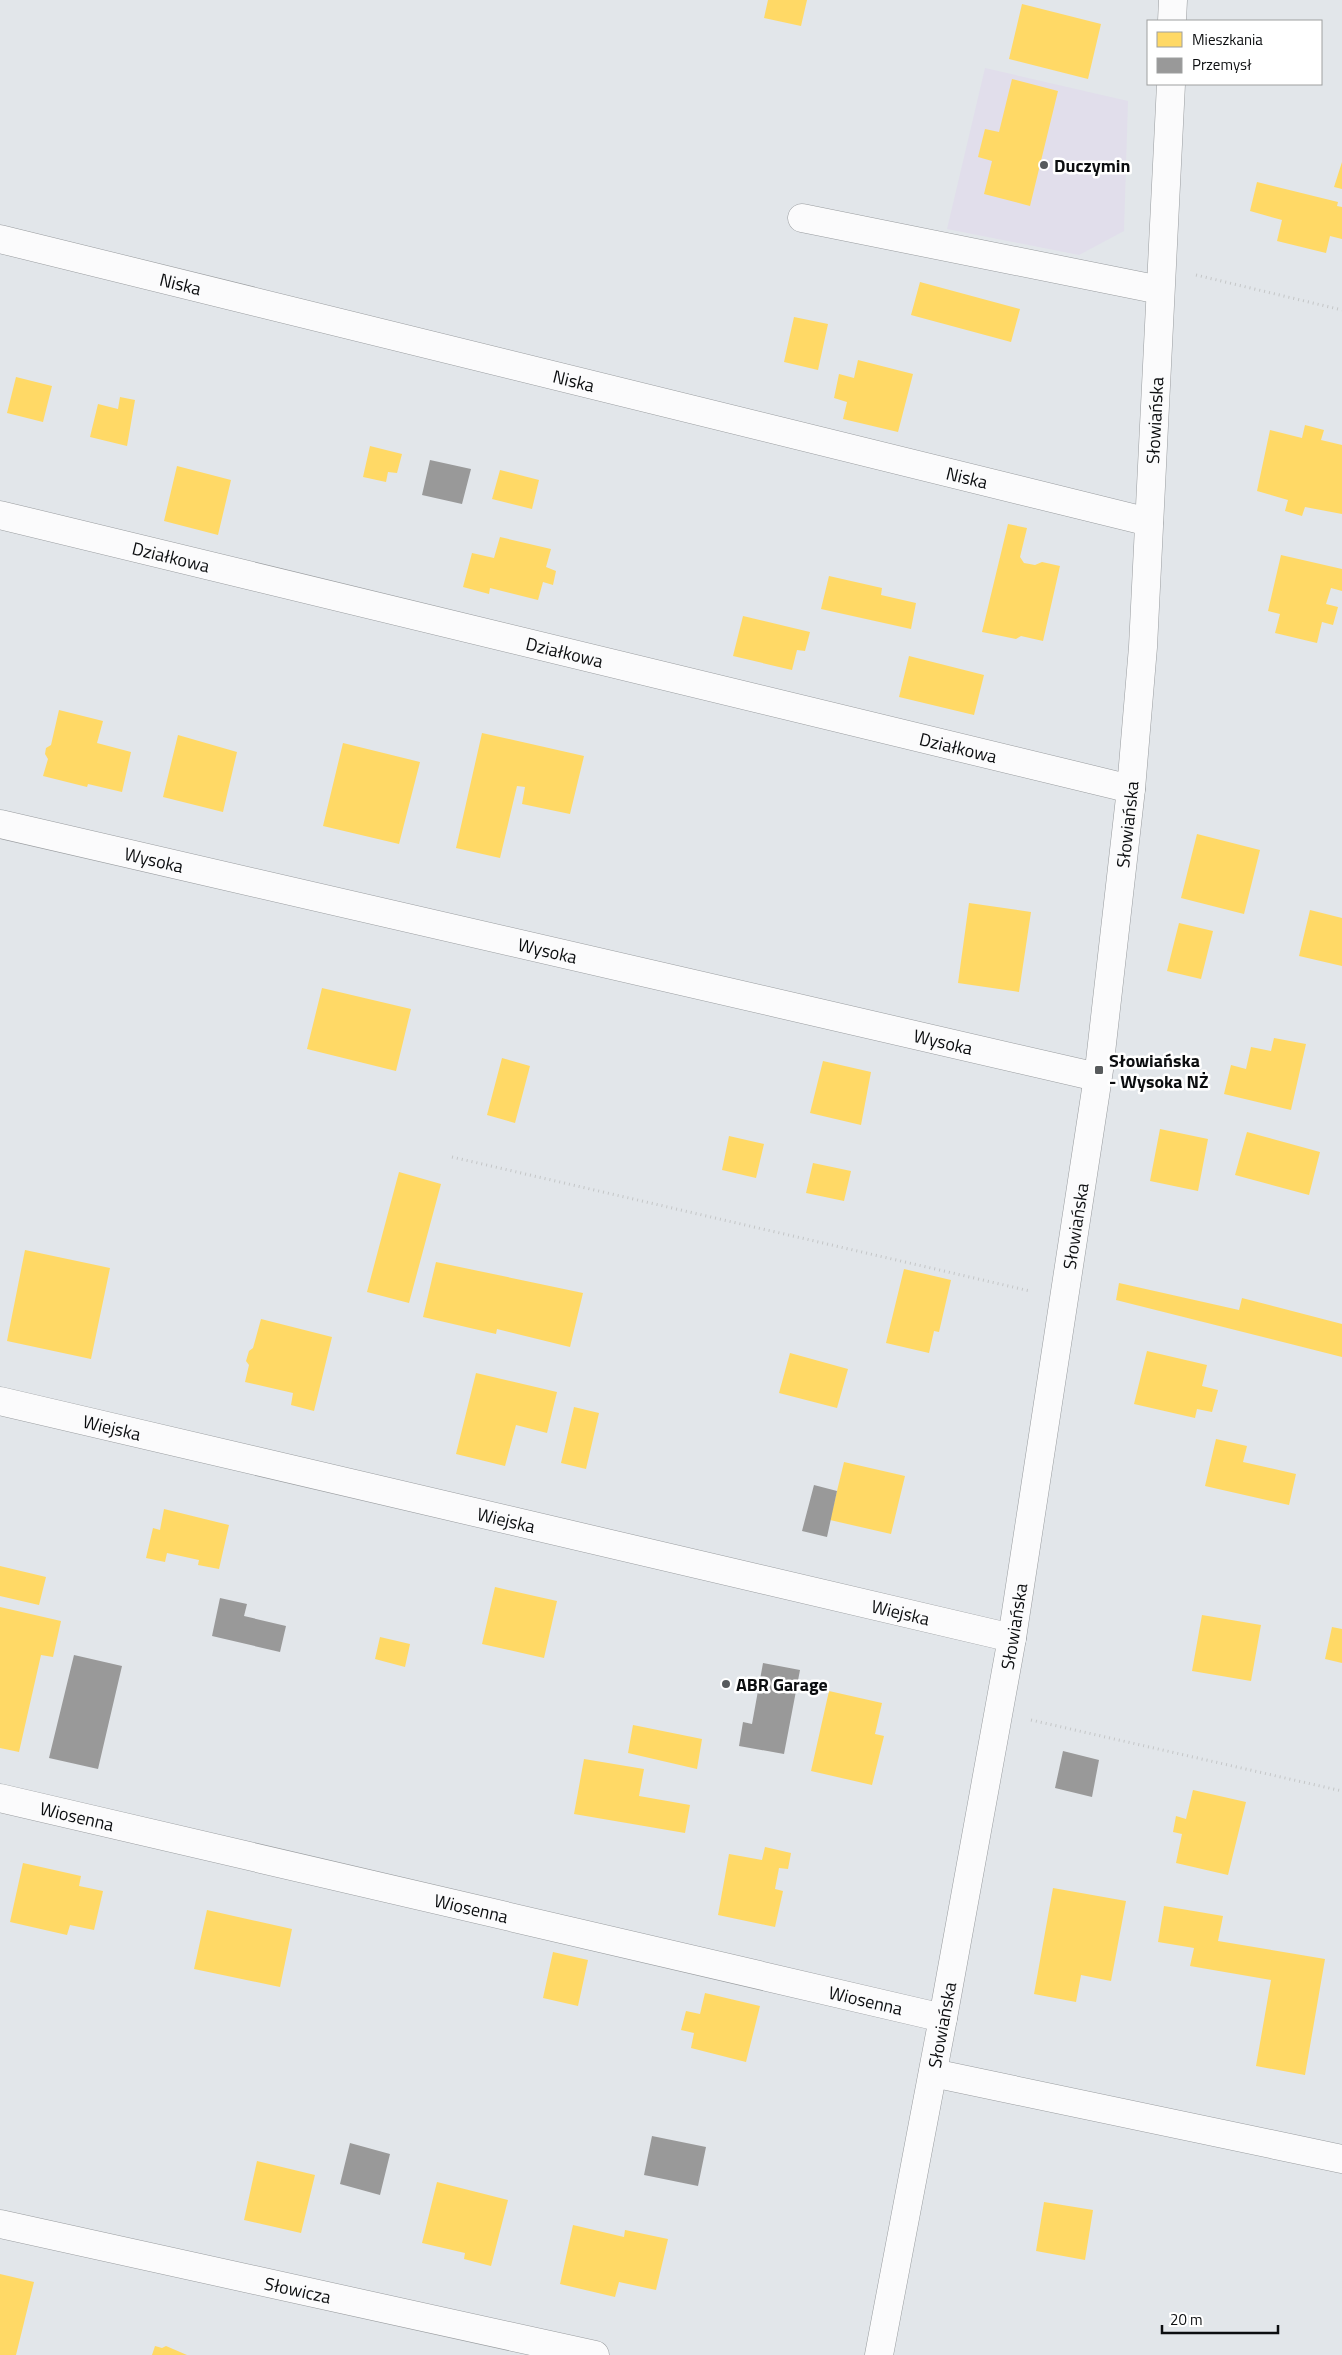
<svg xmlns="http://www.w3.org/2000/svg" width="1342" height="2355" font-family="'Titillium Web',sans-serif">
<style>
.commercial{fill:#e1deeb}
.homes{fill:#ffd966}
.industry{fill:#999}
.lines{fill:none;stroke-linecap:round;stroke-linejoin:round}
.minor-casing{stroke:#999c9f;stroke-width:29}
.tertiary-casing{stroke:#999c9f;stroke-width:29}
.path{stroke:#c4c6c7;stroke-width:3;stroke-dasharray:1 4;stroke-linecap:butt}
.minor{stroke:#fbfbfc;stroke-width:28}
.tertiary{stroke:#fbfbfc;stroke-width:28}
.poi-dot{fill:#575a5c;stroke:#fff;stroke-width:2}
.labels{text-anchor:middle;dominant-baseline:central;stroke-width:5;stroke-linejoin:round;paint-order:stroke}
.poi-label{font-size:18px;font-weight:bold;fill:#0c0e10;stroke:#fff;text-anchor:start}
.street-label{font-size:18px;fill:#0c0e10;stroke:#fff}
</style>
<rect width="100%" height="100%" fill="#e2e6ea"/>
<path class="commercial" d="M 985,68 L 1128,101 L 1124,231 L 1079,255 L 947,229 Z"/>
<path class="homes" d="M 768,0 L 807,0 L 801,26 L 764,18 Z
M 1022,4 L 1101,24 L 1088,79 L 1009,59 Z
M 1012,79 L 1058,91 L 1030,206 L 984,194 L 992,161 L 978,157 L 985,129 L 999,132 Z
M 1342,162 L 1342,189 L 1334,187 Z
M 1257,182 L 1338,202 L 1337,206 L 1342,207 L 1342,239 L 1330,236 L 1326,253 L 1277,241 L 1282,220 L 1250,211 Z
M 920,282 L 1020,309 L 1011,342 L 911,315 Z
M 794,317 L 828,324 L 818,370 L 784,362 Z
M 858,360 L 913,374 L 898,432 L 843,419 L 847,402 L 834,398 L 839,374 L 854,378 Z
M 16,377 L 52,386 L 43,422 L 7,413 Z
M 120,397 L 135,400 L 127,446 L 90,437 L 98,404 L 118,409 Z
M 1305,425 L 1324,430 L 1321,440 L 1342,445 L 1342,514 L 1305,507 L 1302,516 L 1285,511 L 1288,500 L 1257,491 L 1270,430 L 1302,438 Z
M 370,446 L 402,454 L 397,473 L 388,472 L 386,482 L 363,477 Z
M 177,466 L 231,480 L 218,535 L 164,521 Z
M 500,470 L 539,480 L 532,509 L 492,499 Z
M 1008,524 L 1027,528 L 1020,557 L 1024,563 L 1035,565 L 1042,562 L 1060,566 L 1043,641 L 1021,636 L 1016,639 L 982,632 Z
M 500,537 L 551,549 L 546,567 L 556,571 L 553,585 L 543,582 L 538,600 L 490,588 L 489,594 L 463,587 L 472,553 L 494,558 Z
M 1281,555 L 1342,569 L 1342,591 L 1331,588 L 1326,604 L 1338,607 L 1333,625 L 1322,622 L 1317,643 L 1275,633 L 1280,614 L 1268,611 Z
M 829,576 L 882,588 L 881,595 L 916,603 L 911,629 L 821,609 Z
M 743,616 L 810,632 L 805,651 L 797,650 L 792,670 L 733,656 Z
M 909,656 L 984,675 L 974,715 L 899,697 Z
M 59,710 L 103,721 L 97,743 L 131,752 L 122,792 L 88,784 L 87,787 L 43,776 L 48,759 L 45,754 L 46,748 L 51,745 Z
M 482,733 L 584,756 L 570,814 L 522,804 L 525,787 L 517,786 L 500,858 L 456,848 Z
M 178,735 L 237,752 L 223,812 L 163,797 Z
M 343,743 L 420,762 L 399,844 L 323,826 Z
M 1197,834 L 1260,850 L 1244,914 L 1181,898 Z
M 969,903 L 1031,912 L 1019,992 L 958,983 Z
M 1310,910 L 1342,918 L 1342,966 L 1299,956 Z
M 1179,923 L 1213,931 L 1201,979 L 1167,971 Z
M 322,988 L 411,1009 L 396,1071 L 307,1049 Z
M 1274,1038 L 1306,1044 L 1291,1110 L 1224,1094 L 1231,1065 L 1246,1069 L 1251,1047 L 1271,1051 Z
M 502,1058 L 530,1066 L 515,1123 L 487,1115 Z
M 823,1061 L 871,1072 L 861,1125 L 810,1113 Z
M 1160,1129 L 1208,1139 L 1198,1191 L 1150,1181 Z
M 1247,1132 L 1320,1152 L 1309,1195 L 1235,1175 Z
M 729,1136 L 764,1144 L 756,1178 L 722,1170 Z
M 813,1163 L 851,1171 L 844,1201 L 806,1193 Z
M 399,1172 L 441,1184 L 409,1303 L 367,1292 Z
M 25,1250 L 110,1268 L 91,1359 L 7,1341 Z
M 436,1262 L 583,1293 L 570,1347 L 497,1329 L 496,1334 L 423,1317 Z
M 904,1269 L 951,1280 L 939,1332 L 934,1331 L 929,1353 L 886,1343 Z
M 1119,1283 L 1239,1310 L 1242,1298 L 1342,1324 L 1342,1357 L 1116,1300 Z
M 261,1319 L 332,1337 L 314,1411 L 291,1405 L 293,1393 L 245,1382 L 249,1365 L 246,1361 L 249,1351 L 253,1348 Z
M 1147,1351 L 1207,1365 L 1202,1386 L 1218,1390 L 1212,1412 L 1197,1409 L 1195,1418 L 1134,1404 Z
M 790,1353 L 848,1369 L 837,1408 L 779,1393 Z
M 476,1373 L 557,1392 L 547,1433 L 516,1425 L 505,1466 L 456,1454 Z
M 574,1407 L 599,1413 L 586,1469 L 561,1463 Z
M 1216,1439 L 1247,1446 L 1243,1462 L 1296,1474 L 1289,1505 L 1205,1486 Z
M 844,1462 L 905,1476 L 891,1534 L 830,1520 Z
M 164,1509 L 229,1525 L 219,1569 L 198,1565 L 199,1560 L 167,1553 L 165,1562 L 146,1558 L 153,1528 L 160,1530 Z
M 0,1566 L 46,1577 L 39,1605 L 0,1596 Z
M 495,1587 L 557,1601 L 544,1658 L 482,1644 Z
M 0,1607 L 61,1621 L 53,1657 L 41,1655 L 19,1752 L 0,1748 Z
M 1202,1615 L 1261,1625 L 1251,1681 L 1192,1671 Z
M 1332,1627 L 1342,1629 L 1342,1663 L 1325,1659 Z
M 380,1637 L 410,1644 L 405,1667 L 375,1659 Z
M 829,1691 L 882,1703 L 875,1734 L 884,1736 L 872,1785 L 811,1771 Z
M 633,1725 L 702,1739 L 697,1769 L 628,1753 Z
M 584,1759 L 644,1769 L 639,1796 L 690,1805 L 685,1833 L 574,1814 Z
M 1193,1790 L 1246,1802 L 1228,1875 L 1176,1863 L 1182,1834 L 1173,1832 L 1176,1816 L 1186,1819 Z
M 765,1847 L 791,1853 L 788,1869 L 779,1868 L 775,1889 L 783,1891 L 775,1927 L 718,1915 L 729,1854 L 762,1860 Z
M 23,1863 L 81,1876 L 79,1886 L 103,1891 L 94,1930 L 70,1925 L 67,1935 L 10,1922 Z
M 1053,1888 L 1126,1901 L 1111,1981 L 1081,1975 L 1076,2002 L 1034,1994 Z
M 1164,1906 L 1223,1916 L 1218,1941 L 1325,1959 L 1305,2075 L 1256,2066 L 1271,1980 L 1190,1966 L 1194,1948 L 1158,1942 Z
M 207,1910 L 292,1929 L 280,1987 L 194,1969 Z
M 553,1952 L 588,1960 L 578,2006 L 543,1998 Z
M 705,1993 L 760,2006 L 746,2062 L 691,2048 L 694,2033 L 681,2030 L 686,2011 L 700,2014 Z
M 257,2161 L 315,2175 L 301,2233 L 244,2220 Z
M 437,2182 L 508,2200 L 491,2266 L 464,2259 L 465,2253 L 422,2243 Z
M 1044,2202 L 1093,2210 L 1085,2260 L 1036,2251 Z
M 573,2225 L 624,2237 L 625,2230 L 668,2239 L 656,2290 L 619,2282 L 615,2297 L 560,2284 Z
M 0,2274 L 34,2282 L 16,2355 L 0,2355 Z
M 155,2346 L 162,2348 L 166,2346 L 187,2355 L 152,2355 Z"/>
<path class="industry" d="M 430,460 L 471,469 L 462,504 L 422,495 Z
M 814,1485 L 837,1491 L 827,1537 L 802,1531 Z
M 220,1598 L 247,1604 L 244,1616 L 286,1626 L 280,1652 L 212,1636 Z
M 74,1655 L 122,1666 L 98,1769 L 49,1758 Z
M 763,1663 L 800,1670 L 784,1754 L 739,1746 L 743,1722 L 752,1724 Z
M 1063,1751 L 1099,1760 L 1092,1797 L 1055,1788 Z
M 652,2136 L 706,2147 L 698,2186 L 644,2175 Z
M 350,2143 L 390,2154 L 380,2195 L 340,2184 Z"/>
<g class="lines">
<g class="minor-casing">
<g id="minor">
<path d="M 802,218 L 1160,290"/>
<path id="s1" d="M 0,239 L 1149,522"/>
<path id="s2" d="M 0,515 L 1131,789"/>
<path id="s3" d="M 0,824 L 1097,1077"/>
<path id="s4" d="M 0,1401 L 1012,1638"/>
<path id="s5" d="M 0,1798 L 943,2018"/>
<path d="M 933,2073 L 1342,2159"/>
<path id="s6" d="M 0,2224 L 595,2355"/>
</g>
</g>
<g class="tertiary-casing">
<g id="tertiary">
<path d="M 1172,21 L 1173,0"/>
<path id="s7" d="M 879,2355 L 943,2018 L 1012,1638 L 1099,1070 L 1131,789 L 1143,647 L 1171,84"/>
</g>
</g>
<path class="path" d="M 1196,275 L 1342,310
M 452,1157 L 1030,1291
M 1031,1720 L 1342,1791"/>
<use href="#minor" class="minor"/>
<use href="#tertiary" class="tertiary"/>
</g>
<g class="poi-dot">
<circle cx="1044" cy="165" r="5"/>
<rect x="1094" y="1065" width="10" height="10" rx="2.5"/>
<circle cx="726" cy="1684" r="5"/>
</g>
<g class="labels">
<g class="poi-label">
<text x="1054" y="165">Duczymin</text>
<text x="1109" y="1060">Słowiańska<tspan x="1109" dy="21">- Wysoka NŻ</tspan></text>
<text x="736" y="1684">ABR Garage</text>
</g>
<g class="street-label">
<text stroke="none"><textPath href="#s1" startOffset="186">Niska</textPath></text>
<text stroke="none"><textPath href="#s1" startOffset="591">Niska</textPath></text>
<text stroke="none"><textPath href="#s7" startOffset="1956">Słowiańska</textPath></text>
<text stroke="none"><textPath href="#s1" startOffset="996">Niska</textPath></text>
<text stroke="none"><textPath href="#s2" startOffset="176">Działkowa</textPath></text>
<text stroke="none"><textPath href="#s2" startOffset="581">Działkowa</textPath></text>
<text stroke="none"><textPath href="#s2" startOffset="986">Działkowa</textPath></text>
<text stroke="none"><textPath href="#s7" startOffset="1551">Słowiańska</textPath></text>
<text stroke="none"><textPath href="#s3" startOffset="158">Wysoka</textPath></text>
<text stroke="none"><textPath href="#s3" startOffset="562">Wysoka</textPath></text>
<text stroke="none"><textPath href="#s3" startOffset="968">Wysoka</textPath></text>
<text stroke="none"><textPath href="#s7" startOffset="1146">Słowiańska</textPath></text>
<text stroke="none"><textPath href="#s4" startOffset="115">Wiejska</textPath></text>
<text stroke="none"><textPath href="#s4" startOffset="520">Wiejska</textPath></text>
<text stroke="none"><textPath href="#s4" startOffset="925">Wiejska</textPath></text>
<text stroke="none"><textPath href="#s7" startOffset="741">Słowiańska</textPath></text>
<text stroke="none"><textPath href="#s5" startOffset="79">Wiosenna</textPath></text>
<text stroke="none"><textPath href="#s5" startOffset="484">Wiosenna</textPath></text>
<text stroke="none"><textPath href="#s5" startOffset="889">Wiosenna</textPath></text>
<text stroke="none"><textPath href="#s7" startOffset="336">Słowiańska</textPath></text>
<text stroke="none"><textPath href="#s6" startOffset="305">Słowicza</textPath></text>
</g>
</g>
<rect x="1147" y="20" width="175" height="65" fill="#ffffff" stroke="#9e9f9f"/>
<rect x="1157" y="32" width="25" height="15" fill="#ffd966" stroke="#9e9f9f"/>
<text x="1192" y="45" font-size="15" fill="#0c0e10">Mieszkania</text>
<rect x="1157" y="58" width="25" height="15" fill="#999999" stroke="#9e9f9f"/>
<text x="1192" y="70" font-size="15" fill="#0c0e10">Przemysł</text>
<path d="M1162 2325v8h116v-8" fill="none" stroke="#0c0e10" stroke-width="2.5"/>
<text x="1170" y="2325" font-size="15" fill="#0c0e10" stroke="#ffffff" stroke-width="4" paint-order="stroke">20 m</text>
</svg>
